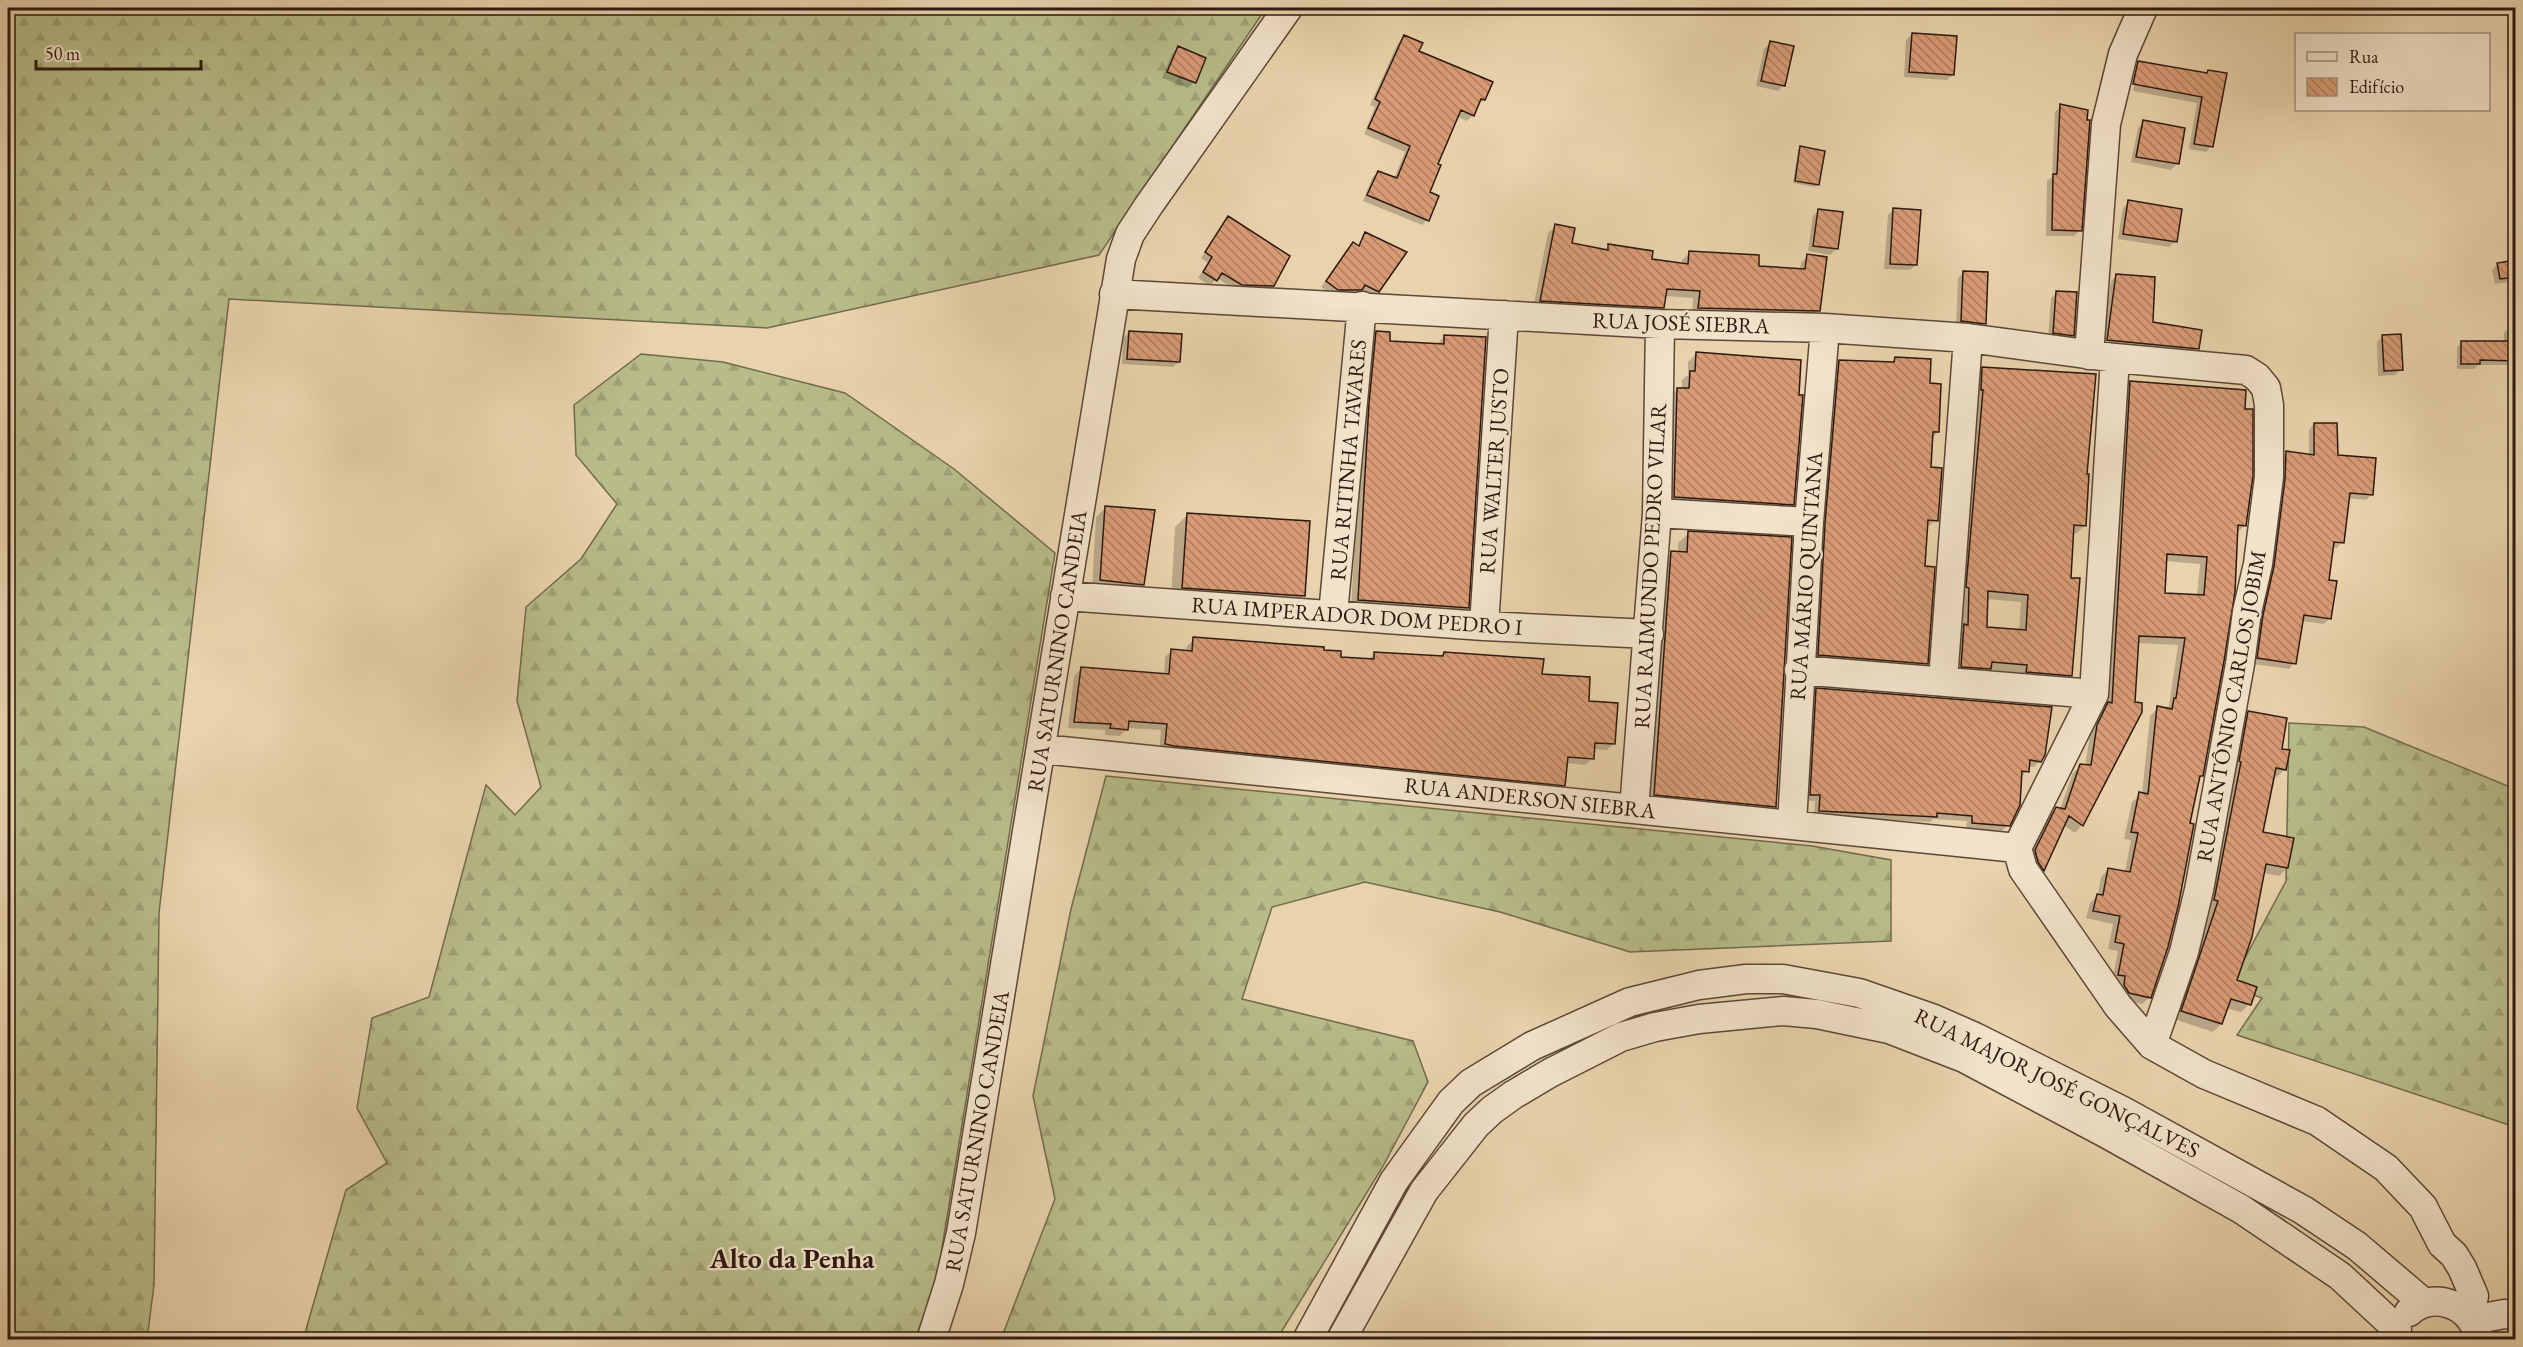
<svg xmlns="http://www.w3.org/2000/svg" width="2523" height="1347" font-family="'EB Garamond',serif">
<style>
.forest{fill:url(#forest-firs);stroke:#726a4c;stroke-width:1.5}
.shadow{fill:#0003;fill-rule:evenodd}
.building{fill:url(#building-back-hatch);stroke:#2c1810;stroke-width:1.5;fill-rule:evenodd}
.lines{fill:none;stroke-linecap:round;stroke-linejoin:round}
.minor-casing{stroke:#5b4737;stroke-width:31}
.minor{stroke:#f1e2c9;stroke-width:28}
.labels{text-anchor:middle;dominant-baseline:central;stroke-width:4.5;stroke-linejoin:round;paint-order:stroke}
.street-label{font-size:22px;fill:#2c1810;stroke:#f1e2c9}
.district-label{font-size:28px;font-weight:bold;fill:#2c1810;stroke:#f1e2c9}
</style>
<defs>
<pattern id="forest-firs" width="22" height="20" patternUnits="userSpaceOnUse" patternTransform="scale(1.5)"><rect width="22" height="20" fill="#b7bc89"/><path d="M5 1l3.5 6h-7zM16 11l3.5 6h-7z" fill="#9ea175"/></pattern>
<pattern id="building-back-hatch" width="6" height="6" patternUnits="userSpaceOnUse" patternTransform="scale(1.5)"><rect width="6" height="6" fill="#d89b75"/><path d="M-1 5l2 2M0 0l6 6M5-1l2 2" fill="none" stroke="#af7d5f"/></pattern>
</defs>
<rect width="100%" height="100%" fill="#e9d3ac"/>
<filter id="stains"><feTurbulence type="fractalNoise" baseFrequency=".00333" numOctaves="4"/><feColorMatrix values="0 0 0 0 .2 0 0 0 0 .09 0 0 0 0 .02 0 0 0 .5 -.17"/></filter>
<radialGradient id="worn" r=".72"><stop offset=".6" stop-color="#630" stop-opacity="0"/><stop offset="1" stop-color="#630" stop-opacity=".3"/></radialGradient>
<path class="forest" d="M 8,8 L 1266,8 L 1099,255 L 767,328 L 229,299 L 159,913 L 154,1285 L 147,1339 L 8,1339 Z
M 641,354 L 723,362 L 845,393 L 954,469 L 1055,553 L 935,1291 L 915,1339 L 303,1340 L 346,1190 L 387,1163 L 357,1108 L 372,1018 L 429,997 L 486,785 L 515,815 L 541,787 L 517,701 L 526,607 L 581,559 L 617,504 L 576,455 L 574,405 Z
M 2289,723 L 2364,727 L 2515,789 L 2515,1127 L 2237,1035 L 2262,998 L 2230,986 L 2286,881 Z
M 1106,776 L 1812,846 L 1891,860 L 1891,941 L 1630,952 L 1500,912 L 1365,882 L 1272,907 L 1242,999 L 1413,1041 L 1428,1082 L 1382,1168 L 1277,1339 L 1001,1339 L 1055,1199 L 1033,1096 L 1071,909 Z"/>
<path class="shadow" d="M 1912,34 L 1953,74 L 1947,80 L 1904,77 L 1906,40 Z
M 1404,37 L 1417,52 L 1484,100 L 1477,105 L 1473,115 L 1467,121 L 1456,116 L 1436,165 L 1428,193 L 1427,220 L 1422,225 L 1363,201 L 1372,178 L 1378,172 L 1394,179 L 1405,152 L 1364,134 L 1375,107 L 1370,105 L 1398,43 Z
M 1770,43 L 1784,85 L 1778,91 L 1756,86 L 1764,49 Z
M 1178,48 L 1204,58 L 1194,82 L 1188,88 L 1162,78 L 1172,54 Z
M 2139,62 L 2205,74 L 2208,71 L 2211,146 L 2206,152 L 2189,149 L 2197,103 L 2133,91 L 2138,67 L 2135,67 L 2130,90 L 2128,90 L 2133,68 Z
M 2061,106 L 2080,230 L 2074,236 L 2046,236 L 2047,181 L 2052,177 L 2055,112 Z
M 2144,122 L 2177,164 L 2171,170 L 2131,162 L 2138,128 Z
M 1800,147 L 1818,184 L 1815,187 L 1793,183 L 1798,150 Z
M 2129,202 L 2175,242 L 2169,247 L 2118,239 L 2123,208 Z
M 1894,209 L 1916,265 L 1910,270 L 1884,269 L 1888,215 Z
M 1819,210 L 1836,249 L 1830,255 L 1808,251 L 1813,216 Z
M 1228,218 L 1273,285 L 1267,291 L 1236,290 L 1217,278 L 1210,286 L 1198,278 L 1208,263 L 1201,258 Z
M 1556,226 L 1570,244 L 1604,251 L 1609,246 L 1650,260 L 1682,265 L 1682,260 L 1690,253 L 1757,267 L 1800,270 L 1801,263 L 1808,256 L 1818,311 L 1811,318 L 1692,315 L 1693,298 L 1665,296 L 1663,307 L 1656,314 L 1533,308 L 1548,233 Z
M 1366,233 L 1378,291 L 1372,297 L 1359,290 L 1354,295 L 1332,295 L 1321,287 L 1347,249 L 1353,244 L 1357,247 Z
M 2516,261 L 2516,281 L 2495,284 L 2492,270 L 2498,264 Z
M 1964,272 L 1984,323 L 1978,329 L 1956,326 L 1958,278 Z
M 2117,276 L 2152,324 L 2197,348 L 2191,354 L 2102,346 L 2111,281 Z
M 2057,292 L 2072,335 L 2067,341 L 2048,338 L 2051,298 Z
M 2509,328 L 2516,328 L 2516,365 L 2478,365 L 2474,369 L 2457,369 L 2457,347 L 2462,342 L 2504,343 L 2504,333 Z
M 1129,332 L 1179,362 L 1173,367 L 1122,364 L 1123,338 Z
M 1377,333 L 1388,343 L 1436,345 L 1445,336 L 1467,608 L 1459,616 L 1351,608 L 1362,412 L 1369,341 Z
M 2383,336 L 2401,369 L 2395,375 L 2378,376 L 2377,342 Z
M 1696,354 L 1792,504 L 1785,512 L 1667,505 L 1670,397 L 1678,389 L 1682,389 L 1682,380 L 1688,375 L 1688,362 Z
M 1895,359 L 1929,385 L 1938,432 L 1931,439 L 1929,469 L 1937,520 L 1925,528 L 1923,568 L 1926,663 L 1918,672 L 1810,663 L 1831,370 L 1840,361 L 1891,364 Z
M 1983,368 L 2085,475 L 2085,525 L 2077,533 L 2072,533 L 2070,579 L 2070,675 L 2063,683 L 2019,679 L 2020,673 L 1989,670 L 1982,676 L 1954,674 L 1975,376 ZM 1986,599 L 2021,602 L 2019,631 L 1985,628 Z
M 2131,382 L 2245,525 L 2237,533 L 2201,775 L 2197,780 L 2150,997 L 2142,1004 L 2121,1000 L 2112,982 L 2118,951 L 2108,949 L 2113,924 L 2086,918 L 2090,903 L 2098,895 L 2101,877 L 2109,869 L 2125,872 L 2131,840 L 2124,839 L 2132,802 L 2142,794 L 2150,716 L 2158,708 L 2167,710 L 2169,705 L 2178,645 L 2137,643 L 2082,825 L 2075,833 L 2063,825 L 2043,870 L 2036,877 L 2028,858 L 2049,816 L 2057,808 L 2060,809 L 2073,773 L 2081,766 L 2085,766 L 2090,734 L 2105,708 L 2123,390 ZM 2165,561 L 2200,564 L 2197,596 L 2164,594 Z
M 2314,424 L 2336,457 L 2372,494 L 2366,500 L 2348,498 L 2342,542 L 2337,548 L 2332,547 L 2327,581 L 2330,618 L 2324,624 L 2301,621 L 2294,663 L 2289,669 L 2253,664 L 2280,458 L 2286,453 L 2309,456 L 2309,430 Z
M 1105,508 L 1143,584 L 1133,593 L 1092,588 L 1096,517 Z
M 1188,514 L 1304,595 L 1291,607 L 1171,600 L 1175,527 Z
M 1689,533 L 1775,806 L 1765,817 L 1644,805 L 1661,563 L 1671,553 L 1678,553 L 1678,543 Z
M 1194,639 L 1322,651 L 1339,658 L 1368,660 L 1375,653 L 1440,658 L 1444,653 L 1541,675 L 1587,702 L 1614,743 L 1607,750 L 1593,749 L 1592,758 L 1585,765 L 1566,763 L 1564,785 L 1557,792 L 1159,751 L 1161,730 L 1127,728 L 1120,736 L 1105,735 L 1105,730 L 1068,728 L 1074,676 L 1081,669 L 1164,675 L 1165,657 L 1172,651 L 1186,652 L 1187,646 Z
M 1817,690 L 2040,761 L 2034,767 L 2028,766 L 2027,771 L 2021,777 L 2008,825 L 2002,831 L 1966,828 L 1967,821 L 1933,819 L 1930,822 L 1814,817 L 1815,801 L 1805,800 L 1811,695 Z
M 2249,713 L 2281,750 L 2285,769 L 2277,777 L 2273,776 L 2261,833 L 2287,868 L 2279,876 L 2263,873 L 2235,981 L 2249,1004 L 2241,1012 L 2226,1008 L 2221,1024 L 2213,1032 L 2174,1019 L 2211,909 L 2207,908 L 2241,721 Z"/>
<path class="building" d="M 1912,33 L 1957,36 L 1954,75 L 1909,72 Z
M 1404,35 L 1423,43 L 1419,51 L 1493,82 L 1485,100 L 1481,99 L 1474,116 L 1461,110 L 1438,164 L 1441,165 L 1430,192 L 1439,196 L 1429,221 L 1367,195 L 1378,171 L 1397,178 L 1410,146 L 1368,128 L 1380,102 L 1375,99 Z
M 1770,41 L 1794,46 L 1785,86 L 1761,81 Z
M 1178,46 L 1206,58 L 1196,83 L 1167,72 Z
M 2138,61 L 2207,73 L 2208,70 L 2227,73 L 2213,147 L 2194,144 L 2202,97 L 2133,84 Z
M 2060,104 L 2088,110 L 2087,120 L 2090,120 L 2082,231 L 2052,230 L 2053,174 L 2057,174 Z
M 2143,120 L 2185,128 L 2179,164 L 2136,157 Z
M 1800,146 L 1825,151 L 1819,185 L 1795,181 Z
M 2128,200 L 2182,209 L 2177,242 L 2123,234 Z
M 1893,208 L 1921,210 L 1917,265 L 1890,264 Z
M 1818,209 L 1843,212 L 1838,249 L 1813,246 Z
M 1228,216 L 1290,256 L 1274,286 L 1242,285 L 1222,273 L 1217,281 L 1203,272 L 1212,257 L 1205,252 Z
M 1555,224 L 1575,228 L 1572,243 L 1608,250 L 1608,244 L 1653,251 L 1652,259 L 1688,264 L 1689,251 L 1759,255 L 1759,266 L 1805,269 L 1807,254 L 1827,257 L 1820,311 L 1698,308 L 1700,291 L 1667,289 L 1664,308 L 1540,301 Z
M 1365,232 L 1407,252 L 1379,292 L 1365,285 L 1362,290 L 1338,290 L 1326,281 L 1353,242 L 1359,246 Z
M 2516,260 L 2516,277 L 2500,279 L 2497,263 Z
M 1963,271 L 1988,272 L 1986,324 L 1961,321 Z
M 2116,274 L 2155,277 L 2153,322 L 2202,330 L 2199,349 L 2107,340 Z
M 2056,291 L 2077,292 L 2074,336 L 2053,333 Z
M 1129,331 L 1182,334 L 1180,362 L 1127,359 Z
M 1376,331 L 1390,332 L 1390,341 L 1444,344 L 1444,335 L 1486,337 L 1469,608 L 1358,600 L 1369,403 Z
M 2401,334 L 2403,370 L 2384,371 L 2382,335 Z
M 2461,341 L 2516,341 L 2516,361 L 2480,360 L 2480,364 L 2461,364 Z
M 1696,352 L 1801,360 L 1799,395 L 1803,395 L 1794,505 L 1674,497 L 1677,388 L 1689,388 L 1690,371 L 1695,371 Z
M 1895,357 L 1931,359 L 1930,383 L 1941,384 L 1939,432 L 1933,432 L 1931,467 L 1942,468 L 1938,521 L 1928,520 L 1925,566 L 1935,567 L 1928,664 L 1818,655 L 1825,523 L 1839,360 L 1894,362 Z
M 1982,367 L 2096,374 L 2087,474 L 2089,474 L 2086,526 L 2074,525 L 2071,578 L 2080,578 L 2072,676 L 2026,672 L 2027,665 L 1992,662 L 1991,669 L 1961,667 L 1964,624 L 1968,625 L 1969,588 L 1966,587 L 1983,390 L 1981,390 ZM 1988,591 L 2028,595 L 2026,630 L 1987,627 Z
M 2130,381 L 2246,390 L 2245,409 L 2253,409 L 2253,476 L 2246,526 L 2238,525 L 2235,592 L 2224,661 L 2203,776 L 2200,776 L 2190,823 L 2194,824 L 2178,907 L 2168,947 L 2151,998 L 2129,993 L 2124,985 L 2125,976 L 2118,975 L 2124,944 L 2115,942 L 2120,916 L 2093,911 L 2097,894 L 2103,895 L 2108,868 L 2130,872 L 2138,833 L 2131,832 L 2139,792 L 2148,794 L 2157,706 L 2172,709 L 2174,698 L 2176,698 L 2185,638 L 2139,636 L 2135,702 L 2142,703 L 2142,712 L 2083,826 L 2069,816 L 2044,871 L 2038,862 L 2035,850 L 2056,807 L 2065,809 L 2080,764 L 2091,765 L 2097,725 L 2108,702 L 2112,703 ZM 2167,554 L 2207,557 L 2204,595 L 2165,593 Z
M 2314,423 L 2337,423 L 2338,455 L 2376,458 L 2373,495 L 2350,493 L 2344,543 L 2334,542 L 2329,580 L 2337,581 L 2331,619 L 2304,615 L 2296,664 L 2257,658 L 2263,615 L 2274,566 L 2285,479 L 2286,451 L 2314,455 Z
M 1105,506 L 1155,510 L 1144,585 L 1100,580 Z
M 1187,513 L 1310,521 L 1305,596 L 1182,588 Z
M 1688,531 L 1792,537 L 1776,807 L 1654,795 L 1671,551 L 1687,552 Z
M 1193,637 L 1324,647 L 1324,650 L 1341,651 L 1341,657 L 1374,659 L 1374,652 L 1443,656 L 1444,652 L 1544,659 L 1542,674 L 1590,677 L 1589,701 L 1618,703 L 1615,744 L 1595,743 L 1594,759 L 1568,757 L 1565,786 L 1174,746 L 1165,744 L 1167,724 L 1129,721 L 1128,730 L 1110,728 L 1111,724 L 1074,722 L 1081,667 L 1169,674 L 1171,649 L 1192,651 Z
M 1816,688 L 2052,707 L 2045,755 L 2041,762 L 2030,760 L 2029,772 L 2022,771 L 2020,805 L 2010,826 L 1972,823 L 1972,816 L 1937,813 L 1937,817 L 1819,811 L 1820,795 L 1810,795 Z
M 2248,711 L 2287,718 L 2282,749 L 2290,750 L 2286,770 L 2276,768 L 2263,832 L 2294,838 L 2288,868 L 2266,864 L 2252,937 L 2237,980 L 2257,987 L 2251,1005 L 2231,999 L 2222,1024 L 2181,1011 L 2218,901 L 2214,900 L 2241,762 L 2239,761 Z"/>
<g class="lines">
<g class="minor-casing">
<path id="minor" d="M 1114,294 L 1660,324 L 1825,328 L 1968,338 L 2115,358 L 2246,370 L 2257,377 L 2266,388 L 2269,405 L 2269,477 L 2258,564 L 2247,612 L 2240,664 L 2199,890 L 2184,952 L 2152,1045
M 2089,355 L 2106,124 L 2123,54 L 2143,8
M 2115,358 L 2094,694 L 2017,848 L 2023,869 L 2118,1006 L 2152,1045 L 2204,1074 L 2317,1121 L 2386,1168 L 2423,1207 L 2442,1244 L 2454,1255 L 2462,1268 L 2474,1296 L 2469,1316
M 1657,513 L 1809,522
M 1065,596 L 1484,626 L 1649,634
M 1333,614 L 1362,306
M 1484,626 L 1504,315
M 1799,670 L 2094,694
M 1943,681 L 1968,338
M 1042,749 L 2017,848
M 1634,809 L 1657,513 L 1660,324
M 1792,824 L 1809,522 L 1825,328
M 2409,1312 C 2434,1289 2475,1306 2479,1340
M 2473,1320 L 2504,1314 L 2516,1315
M 931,1340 L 949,1284 L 961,1233 L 1121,259 L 1130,234 L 1149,205 L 1288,8
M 1307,1340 L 1394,1181 L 1451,1102 L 1471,1083 L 1532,1046 L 1630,1002 L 1699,985 L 1746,979 L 1783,979 L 1859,993 L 1934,1019 L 1975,1037 L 2123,1111 L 2303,1210 L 2357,1246 L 2424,1303
M 1341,1340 L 1424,1191 L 1476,1125 L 1492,1110 L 1513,1095 L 1550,1073 L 1621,1037 L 1655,1027 L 1699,1019 L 1783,1011 L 1817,1014 L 1889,1029 L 1964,1058 L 2107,1134 L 2241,1209 L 2340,1276 L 2397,1329"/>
</g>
<use href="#minor" class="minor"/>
</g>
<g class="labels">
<g class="street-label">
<text transform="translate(1681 323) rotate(2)">RUA JOSÉ SIEBRA</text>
<text transform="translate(1348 460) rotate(-85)">RUA RITINHA TAVARES</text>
<text transform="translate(1494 471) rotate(-86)">RUA WALTER JUSTO</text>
<text transform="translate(1650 566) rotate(-87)">RUA RAIMUNDO PEDRO VILAR</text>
<text transform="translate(1806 576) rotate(-86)">RUA MÁRIO QUINTANA</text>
<text transform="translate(1357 616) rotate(4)">RUA IMPERADOR DOM PEDRO I</text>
<text transform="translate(1057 651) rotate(-81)">RUA SATURNINO CANDEIA</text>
<text transform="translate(2231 706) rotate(-80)">RUA ANTÔNIO CARLOS JOBIM</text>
<text transform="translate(1530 798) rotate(6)">RUA ANDERSON SIEBRA</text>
<text transform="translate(2057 1083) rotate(26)">RUA MAJOR JOSÉ GONÇALVES</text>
<text transform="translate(977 1131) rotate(-80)">RUA SATURNINO CANDEIA</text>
</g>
<g class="district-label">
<text x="792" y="1258">Alto da Penha</text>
</g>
</g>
<rect width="2523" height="1347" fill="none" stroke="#e9d3ac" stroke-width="30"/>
<rect x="9" y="9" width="2505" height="1329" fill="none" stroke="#2c1810" stroke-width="3"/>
<rect x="15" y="15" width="2493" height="1317" fill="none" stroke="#2c1810" stroke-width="1.5"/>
<rect x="2295" y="33" width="195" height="78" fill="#f1e2c9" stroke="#a2917f" stroke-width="1.5"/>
<rect x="2307" y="52" width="30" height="9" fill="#f1e2c9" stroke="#a2917f" stroke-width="1.5"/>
<text x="2349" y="63" font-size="18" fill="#2c1810">Rua</text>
<rect x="2307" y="78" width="30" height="18" fill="url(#building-back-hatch)" stroke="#a2917f" stroke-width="1.5"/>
<text x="2349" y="93" font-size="18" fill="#2c1810">Edifício</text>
<path d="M36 60v9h165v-9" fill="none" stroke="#2c1810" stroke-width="3"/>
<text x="45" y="60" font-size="18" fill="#2c1810" stroke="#f1e2c9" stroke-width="4.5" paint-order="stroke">50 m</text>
<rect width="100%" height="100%" filter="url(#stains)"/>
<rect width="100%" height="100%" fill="url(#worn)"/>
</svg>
